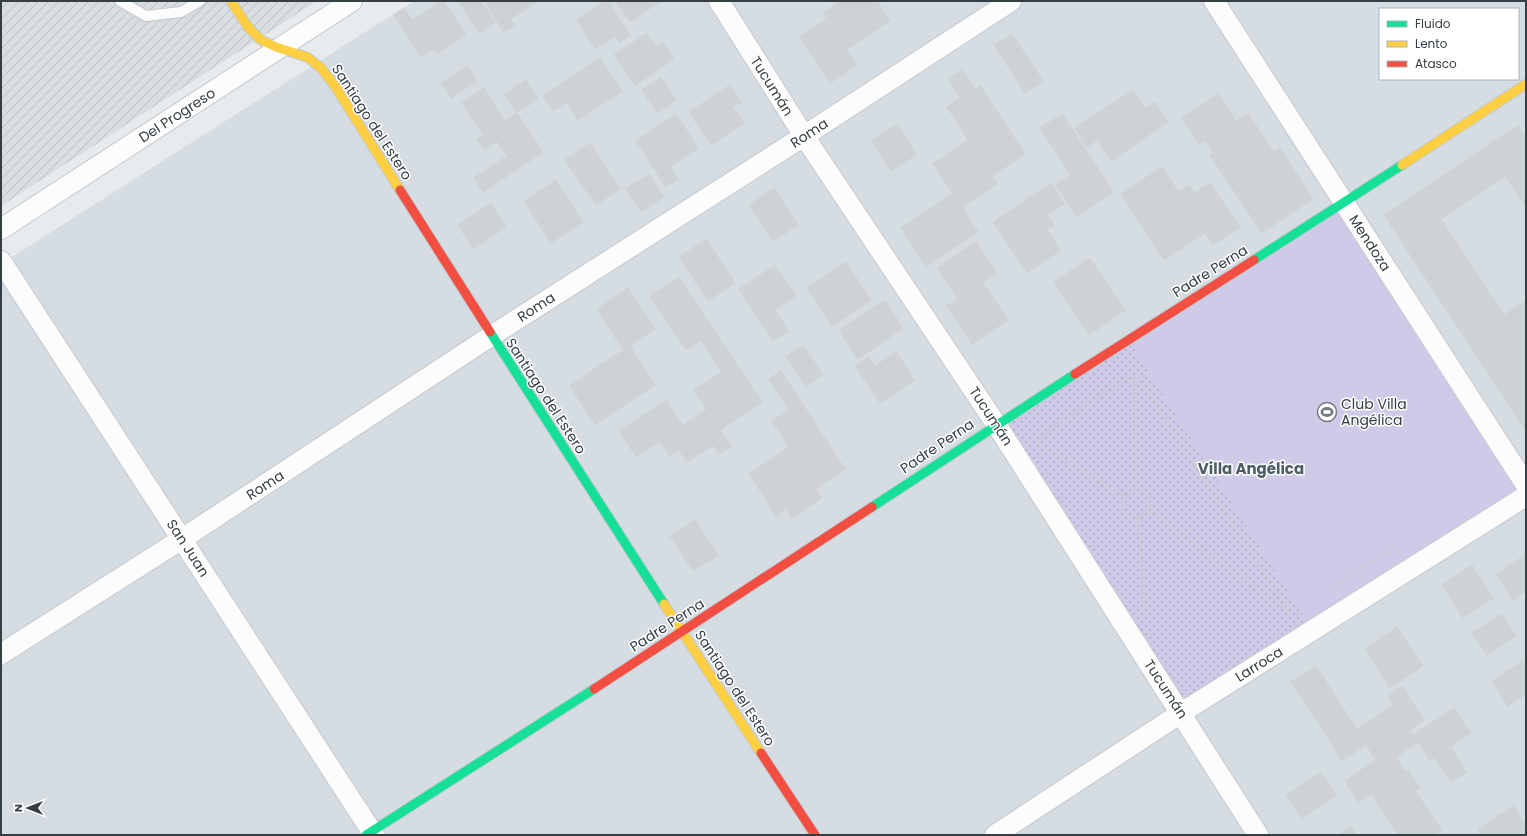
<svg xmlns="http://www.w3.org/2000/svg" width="1527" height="836" font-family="Poppins,sans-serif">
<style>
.residential{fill:#d5dce2;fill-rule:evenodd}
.industrial{fill:url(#industrial-furrows)}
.grass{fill:#cecae8}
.park{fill:url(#park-dots)}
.building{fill:#cdd2d5;stroke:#ced3d6}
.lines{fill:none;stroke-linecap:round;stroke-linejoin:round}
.lane-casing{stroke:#c5c9cc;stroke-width:12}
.street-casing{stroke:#c5c9cc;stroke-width:22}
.fast-casing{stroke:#c2c9d0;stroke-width:11}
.slow-casing{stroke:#c2c9d0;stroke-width:11}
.jam-casing{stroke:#c2c9d0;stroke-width:11}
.path{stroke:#c7cacc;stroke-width:2.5;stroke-dasharray:2 2;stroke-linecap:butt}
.lane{stroke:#fcfcfc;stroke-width:10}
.street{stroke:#fcfcfc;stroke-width:20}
.fast{stroke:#16e098;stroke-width:9}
.slow{stroke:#ffcf43;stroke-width:9}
.jam{stroke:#f24e42;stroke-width:9}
.labels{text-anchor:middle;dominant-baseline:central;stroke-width:3;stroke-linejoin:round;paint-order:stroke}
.street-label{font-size:14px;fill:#353e43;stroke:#fff}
.poi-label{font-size:14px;fill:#353e43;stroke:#fff;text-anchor:start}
.neighbourhood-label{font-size:15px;font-weight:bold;fill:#4d5d65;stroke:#fff}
</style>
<defs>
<pattern id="industrial-furrows" width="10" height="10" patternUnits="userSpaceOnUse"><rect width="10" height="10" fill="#d8dddf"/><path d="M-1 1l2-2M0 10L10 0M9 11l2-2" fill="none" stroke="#babfc1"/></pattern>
<pattern id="park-dots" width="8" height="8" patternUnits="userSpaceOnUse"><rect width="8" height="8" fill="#cecae8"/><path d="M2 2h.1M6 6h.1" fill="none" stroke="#a8a5be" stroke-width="1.8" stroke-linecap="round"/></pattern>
</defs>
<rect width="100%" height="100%" fill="#e8ebee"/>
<path class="residential" d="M 414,1 L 1526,1 L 1526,835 L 1,835 L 1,264 ZM 1380,9 L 1518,9 L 1518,79 L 1380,79 Z"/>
<path class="industrial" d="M 1,1 L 317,1 L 1,206 Z"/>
<path class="grass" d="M 1344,203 L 1526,485 L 1313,631 L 1128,340 Z"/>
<path class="park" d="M 1128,340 L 1313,631 L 1181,713 L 996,424 Z"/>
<path class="building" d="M 442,1 L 444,1 L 466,35 L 437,54 L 434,49 L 421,57 L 394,15 L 404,8 L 412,20 Z
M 458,1 L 481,1 L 495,22 L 479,33 Z
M 484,1 L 538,1 L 511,19 L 515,25 L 504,32 Z
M 605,1 L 608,1 L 630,35 L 620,42 L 616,36 L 595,49 L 577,20 Z
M 616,1 L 661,1 L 630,22 Z
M 841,1 L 877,1 L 890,21 L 847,49 L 823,13 Z
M 826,19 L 857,65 L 830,83 L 800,37 Z
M 647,33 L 656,47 L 663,42 L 674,59 L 635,86 L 614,55 Z
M 1012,34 L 1043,81 L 1025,93 L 994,45 Z
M 600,58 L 622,91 L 578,120 L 567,102 L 553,111 L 543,96 Z
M 467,66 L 477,81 L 451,98 L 441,83 Z
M 962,70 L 975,89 L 980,85 L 1025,154 L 992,176 L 947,107 L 960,98 L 948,79 Z
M 661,77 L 676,100 L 657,113 L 642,90 Z
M 526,80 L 538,99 L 517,113 L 504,94 Z
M 730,85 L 741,102 L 733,107 L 744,123 L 711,145 L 689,112 Z
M 484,88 L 505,121 L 483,135 L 462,103 Z
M 1133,90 L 1145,109 L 1087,147 L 1075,128 Z
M 1218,94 L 1236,121 L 1248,113 L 1256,125 L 1214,153 L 1206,140 L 1199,144 L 1182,118 Z
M 1155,102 L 1168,122 L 1111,161 L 1097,140 Z
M 517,113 L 543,152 L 483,192 L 474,178 L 507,156 L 497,141 L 484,150 L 477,139 Z
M 676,114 L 698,148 L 670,167 L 678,179 L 666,187 L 636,141 Z
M 1062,114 L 1093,160 L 1071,175 L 1040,128 Z
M 897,124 L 917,154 L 891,171 L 872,141 Z
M 1256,125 L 1274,152 L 1228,182 L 1210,155 Z
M 1518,125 L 1526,137 L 1526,207 L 1505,176 L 1441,219 L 1504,315 L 1526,300 L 1526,431 L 1384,215 Z
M 968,140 L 997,184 L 962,207 L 933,164 Z
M 590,143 L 620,189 L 596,205 L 565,160 Z
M 1280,148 L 1313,199 L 1262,233 L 1228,182 Z
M 1093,160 L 1113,192 L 1077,216 L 1056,185 Z
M 1162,167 L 1205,233 L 1164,260 L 1121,194 Z
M 649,174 L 664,197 L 641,212 L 626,189 Z
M 556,180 L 583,222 L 551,243 L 524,201 Z
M 1051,183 L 1065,204 L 1047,215 L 1054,225 L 1047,229 L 1061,250 L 1027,273 L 993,222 Z
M 1210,183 L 1240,227 L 1213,245 L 1178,192 L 1189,185 L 1194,193 Z
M 774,188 L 798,225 L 773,241 L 749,205 Z
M 953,193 L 978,232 L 926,267 L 901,228 Z
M 491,203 L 506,227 L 473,249 L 458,225 Z
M 706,239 L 735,283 L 708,301 L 679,257 Z
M 976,242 L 997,273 L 958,299 L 937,268 Z
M 1090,258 L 1125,310 L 1089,335 L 1054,282 Z
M 846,262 L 871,300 L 832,326 L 807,288 Z
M 775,265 L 796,296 L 759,320 L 739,289 Z
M 679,277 L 749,382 L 707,409 L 694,390 L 722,372 L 701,340 L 686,350 L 650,296 Z
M 983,282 L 1008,320 L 972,344 L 947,306 Z
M 628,288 L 655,329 L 623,350 L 597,309 Z
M 885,300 L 903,328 L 858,359 L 839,330 Z
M 775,310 L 789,331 L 773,341 L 759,320 Z
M 803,345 L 823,375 L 806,386 L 786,357 Z
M 630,346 L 655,385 L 629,402 L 603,363 Z
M 896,352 L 915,380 L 880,403 L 855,366 L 869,357 L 875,366 Z
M 603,363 L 629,402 L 595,425 L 570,386 Z
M 781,371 L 845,469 L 816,489 L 772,421 L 789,410 L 769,379 Z
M 749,382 L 762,402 L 720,430 L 707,409 Z
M 666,400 L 683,426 L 636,457 L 619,431 Z
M 707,409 L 731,446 L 719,454 L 713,445 L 687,462 L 679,450 L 670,456 L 660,441 Z
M 789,447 L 822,498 L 792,519 L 786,509 L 776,516 L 749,474 Z
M 695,520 L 718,555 L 693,571 L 670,536 Z
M 1525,555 L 1526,591 L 1513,600 L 1496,574 Z
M 1472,565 L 1493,598 L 1463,618 L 1442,585 Z
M 1502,614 L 1516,636 L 1487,655 L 1472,633 Z
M 1397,627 L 1423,666 L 1390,688 L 1365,649 Z
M 1524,660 L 1526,664 L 1526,694 L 1508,706 L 1492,681 Z
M 1316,666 L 1347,714 L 1323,730 L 1291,682 Z
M 1402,686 L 1424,720 L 1410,730 L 1388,696 Z
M 1394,705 L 1403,720 L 1367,744 L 1357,729 Z
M 1454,708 L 1471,733 L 1430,760 L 1413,735 Z
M 1347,714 L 1367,744 L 1342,761 L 1323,730 Z
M 1403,720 L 1418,742 L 1396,757 L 1405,772 L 1391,781 L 1366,745 Z
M 1450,746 L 1467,772 L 1451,782 L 1434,757 Z
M 1376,760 L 1391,781 L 1359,802 L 1345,781 Z
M 1408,770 L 1420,788 L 1415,791 L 1426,807 L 1413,815 L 1391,781 Z
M 1321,772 L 1336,795 L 1302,818 L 1286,795 Z
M 1391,781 L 1417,822 L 1398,835 L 1371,794 Z
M 1513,806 L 1526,825 L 1526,835 L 1482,835 L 1478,829 Z
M 1426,807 L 1442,830 L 1434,835 L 1426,835 L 1413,815 Z
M 1417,822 L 1426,835 L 1398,835 Z
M 1352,826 L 1357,835 L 1338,835 Z"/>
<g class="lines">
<g class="lane-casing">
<path id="lane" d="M 120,1 L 146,16 L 181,12 L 200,1"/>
</g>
<g class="street-casing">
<path id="street" d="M 719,1 L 804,136 L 996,424 L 1258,835
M 1214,1 L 1526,485
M 1,229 L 352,1
M 1,261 L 374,835
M 1,654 L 182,539 L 491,336 L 804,136 L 1011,1
M 995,835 L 1181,713 L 1526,496"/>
</g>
<g class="fast-casing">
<path id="fast" d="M 1254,260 L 1402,165
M 490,332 L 664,604
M 872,507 L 1075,374
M 366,835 L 594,689"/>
</g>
<g class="slow-casing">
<path id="slow" d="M 231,1 L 248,27 L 261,40 L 276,47 L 307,57 L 321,68 L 335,86 L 400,190
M 1402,165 L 1526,84
M 664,604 L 761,753"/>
</g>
<g class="jam-casing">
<path id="jam" d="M 400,190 L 490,332
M 1075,374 L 1254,260
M 594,689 L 872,507
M 761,753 L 815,835"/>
</g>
<path class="path" d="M 1131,367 L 1292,615
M 1135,377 L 1136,490
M 1038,443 L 1124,496
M 1038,444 L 1044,435 L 1121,381 L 1135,378
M1122 504a14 14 0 1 1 28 0a14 14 0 1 1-28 0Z
M 1148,510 L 1290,613
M 1138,517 L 1144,611
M 1333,587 L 1396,547"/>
<use href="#lane" class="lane"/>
<use href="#street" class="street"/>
<use href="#fast" class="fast"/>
<use href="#slow" class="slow"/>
<use href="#jam" class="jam"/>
</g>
<defs>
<g id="stadium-ring" transform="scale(1)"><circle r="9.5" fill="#fff" stroke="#747b7f" stroke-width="1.5"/><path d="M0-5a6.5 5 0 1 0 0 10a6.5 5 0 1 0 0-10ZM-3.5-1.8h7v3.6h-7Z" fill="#747b7f"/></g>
</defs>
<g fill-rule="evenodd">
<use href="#stadium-ring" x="1327" y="412"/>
</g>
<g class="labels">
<g class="street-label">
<text transform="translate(772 86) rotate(58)">Tucumán</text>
<text transform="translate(177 115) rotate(-33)">Del Progreso</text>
<text transform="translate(372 122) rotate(57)">Santiago del Estero</text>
<text transform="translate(809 133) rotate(-33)">Roma</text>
<text transform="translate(1370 243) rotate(57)">Mendoza</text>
<text transform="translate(1210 271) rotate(-32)">Padre Perna</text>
<text transform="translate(536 307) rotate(-33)">Roma</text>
<text transform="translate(546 396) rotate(57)">Santiago del Estero</text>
<text transform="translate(991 416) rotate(57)">Tucumán</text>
<text transform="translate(937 446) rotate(-34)">Padre Perna</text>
<text transform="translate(265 485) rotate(-33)">Roma</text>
<text transform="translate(188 548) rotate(57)">San Juan</text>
<text transform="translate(667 625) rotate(-33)">Padre Perna</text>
<text transform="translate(1259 664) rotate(-32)">Larroca</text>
<text transform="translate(735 688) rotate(57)">Santiago del Estero</text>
<text transform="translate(1166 689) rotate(57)">Tucumán</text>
</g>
<g class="poi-label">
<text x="1341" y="404">Club Villa<tspan x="1341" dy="16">Angélica</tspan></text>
</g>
<g class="neighbourhood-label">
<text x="1251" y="468">Villa Angélica</text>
</g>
</g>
<rect width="1527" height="836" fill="none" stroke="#353e43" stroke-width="4"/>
<rect x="1379" y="8" width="140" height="72" fill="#ffffff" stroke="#aeb2b4"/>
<rect x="1387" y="21" width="20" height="6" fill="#16e098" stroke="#aeb2b4"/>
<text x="1415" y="28" font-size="12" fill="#353e43">Fluido</text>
<rect x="1387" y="41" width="20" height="6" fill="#ffcf43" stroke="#aeb2b4"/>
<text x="1415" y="48" font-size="12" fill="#353e43">Lento</text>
<rect x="1387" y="61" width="20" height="6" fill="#f24e42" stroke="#aeb2b4"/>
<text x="1415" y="68" font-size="12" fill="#353e43">Atasco</text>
<g transform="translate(28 808) rotate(270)" stroke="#ffffff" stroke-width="3" paint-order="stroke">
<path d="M0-3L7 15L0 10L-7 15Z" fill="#353e43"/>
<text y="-6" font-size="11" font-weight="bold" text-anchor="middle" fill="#353e43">N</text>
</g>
</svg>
